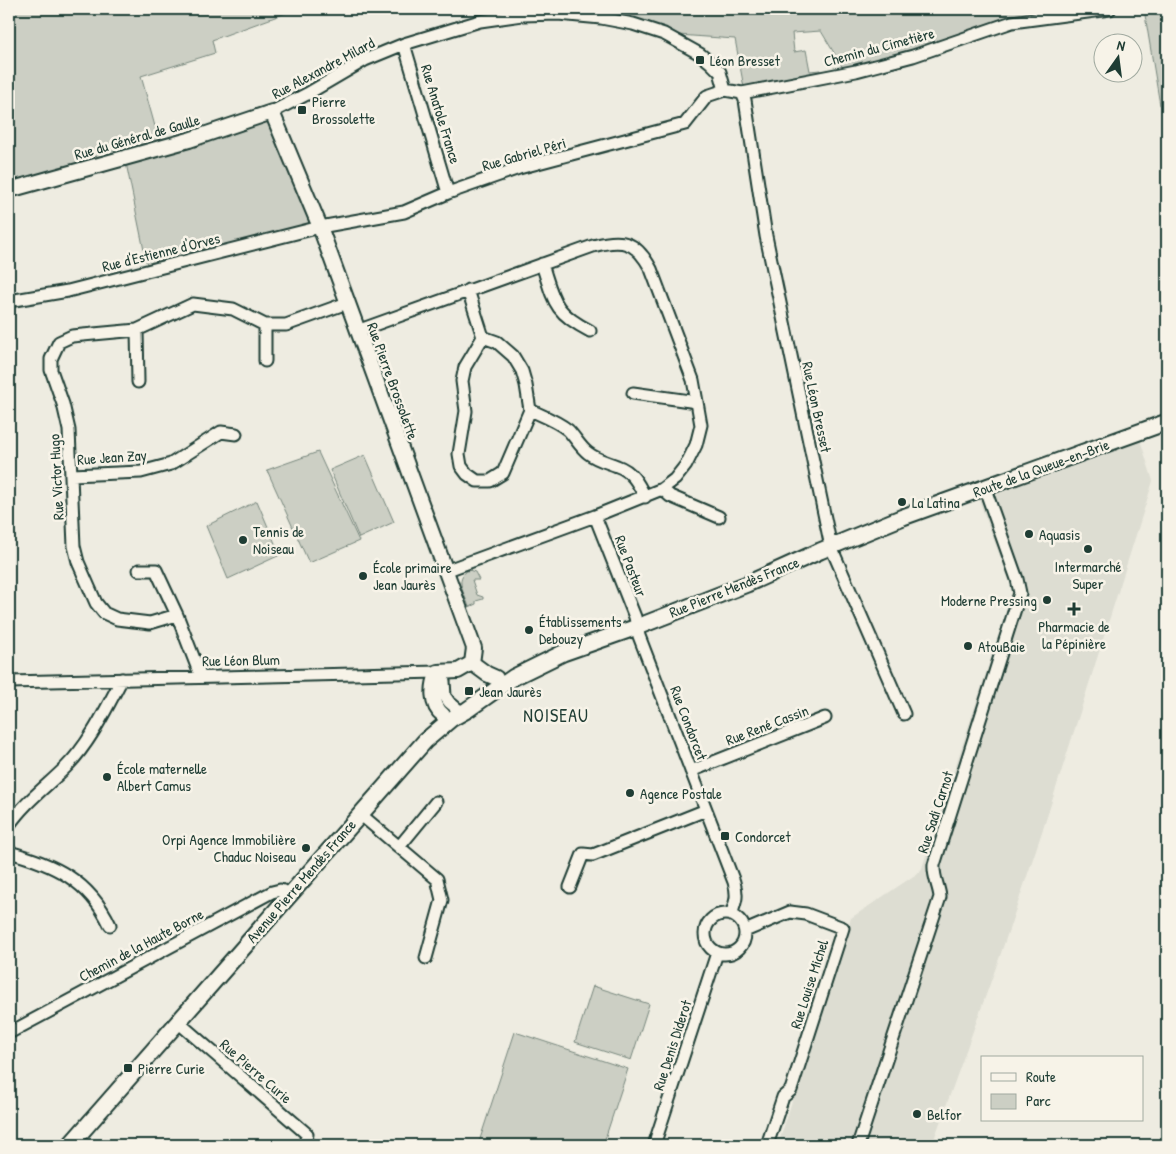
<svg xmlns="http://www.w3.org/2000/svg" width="1176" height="1154" font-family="'Patrick Hand',sans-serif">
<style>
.built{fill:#ddddd2}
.green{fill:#cccfc4;stroke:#76867c}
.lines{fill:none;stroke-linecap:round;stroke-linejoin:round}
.minor-casing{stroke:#1f3d34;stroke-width:15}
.tertiary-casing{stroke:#1f3d34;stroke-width:18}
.secondary-casing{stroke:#1f3d34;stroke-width:19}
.minor{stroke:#f7f3e8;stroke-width:11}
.tertiary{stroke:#f7f3e8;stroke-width:14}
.secondary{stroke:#f7f3e8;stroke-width:15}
.poi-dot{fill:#1f3d34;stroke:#f7f3e8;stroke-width:2}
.labels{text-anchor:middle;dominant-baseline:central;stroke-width:5;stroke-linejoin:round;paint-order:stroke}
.street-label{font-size:15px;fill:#1f3d34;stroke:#f7f3e8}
.poi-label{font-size:15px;fill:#1f3d34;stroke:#f7f3e8;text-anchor:start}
.quarter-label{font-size:18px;letter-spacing:1px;fill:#1f3d34;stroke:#f7f3e8}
</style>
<rect width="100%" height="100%" fill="#eeece1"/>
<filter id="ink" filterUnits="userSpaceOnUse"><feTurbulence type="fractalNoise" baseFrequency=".02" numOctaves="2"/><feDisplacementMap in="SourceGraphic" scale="10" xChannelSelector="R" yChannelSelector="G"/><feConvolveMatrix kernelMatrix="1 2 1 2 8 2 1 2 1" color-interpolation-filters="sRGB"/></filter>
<g filter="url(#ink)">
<path class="built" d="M 1137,430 L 1153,481 L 1046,820 L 1000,956 L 932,1145 L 778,1145 L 851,918 L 921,871 L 1013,591 L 973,484 Z"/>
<path class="green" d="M 9,9 L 297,9 L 212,40 L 215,53 L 141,76 L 161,148 L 272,112 L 320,227 L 148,270 L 125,158 L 9,190 Z
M 558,9 L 1110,9 L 1012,22 L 846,73 L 821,31 L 792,33 L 794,52 L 806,50 L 810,71 L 820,70 L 821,78 L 745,93 L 735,39 L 664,34 Z
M 1144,9 L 1167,9 L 1167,103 L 1160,105 Z
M 318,452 L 359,541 L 309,563 L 267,470 Z
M 365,455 L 394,522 L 359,538 L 330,470 Z
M 257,501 L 280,555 L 228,579 L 206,526 Z
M 469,570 L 475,572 L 479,580 L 472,580 L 477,595 L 483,597 L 483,599 L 476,601 L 476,604 L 469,607 C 465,594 453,578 469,570 Z
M 593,986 L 649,1004 L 631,1060 L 575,1042 Z
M 515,1032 L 628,1069 L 603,1145 L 478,1145 Z"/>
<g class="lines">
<g class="minor-casing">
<path id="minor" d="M 404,44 L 448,193
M 725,90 L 742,93 L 856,71 L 913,56 L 1012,22 L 1110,9
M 742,93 L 745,100 L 766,236 L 831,547 L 904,714
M 272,112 L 307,94 L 365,60 L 404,44 L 480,21 L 522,15 L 558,14 L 601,18 L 633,24 L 664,34 L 700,54 L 711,63 L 720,72 L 725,90
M 542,264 C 554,301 553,312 590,331
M 468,290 L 483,337
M 9,301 L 68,291 L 320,227 L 404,212 L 448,193 L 519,168 L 685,124 L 707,96 L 725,90
M 137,330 L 138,382
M 357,331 L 593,246 C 623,238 636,241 651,269 L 693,380 L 697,402 L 701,425 L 696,445 L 686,465 L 675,479 L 662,489 L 595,516 L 445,571
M 483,337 L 497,342 L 513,356 L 522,371 L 526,385 L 530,410 L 503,473 L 490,481 L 477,481 L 467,474 L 461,466 L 459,454 L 466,411 L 462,381 L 465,367 Z
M 265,361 L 265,325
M 633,393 L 697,402
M 530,410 C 543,416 557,421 568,430 C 575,437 580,447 588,453 C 597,460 607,462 617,466 C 632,471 638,483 645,497
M 72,475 L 141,472 L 171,464 L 221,432 L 236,434
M 662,489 L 670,496 L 719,517
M 595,516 L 635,617 L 639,636 L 734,882 C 738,896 736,901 731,915
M 139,570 L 156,570 L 177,615
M 201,677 L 177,615 L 150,623 L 117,619 L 104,613 L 96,603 L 78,562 L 74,546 L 69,430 L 63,404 L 51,370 L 51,359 L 59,342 L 72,336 L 137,330 L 193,304 L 233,309 L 265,325 L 286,325 L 347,303
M 9,682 L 438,672 L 444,681 L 445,696 L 449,702 L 461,712
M 691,771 L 825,718
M 360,814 L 437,879 L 442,900 L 426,958
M 9,825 C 25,802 47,786 66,767 C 90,743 106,709 122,679
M 399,847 L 436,802
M 9,852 C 53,864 89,880 110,925
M 570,887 L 583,854 L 593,855 L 706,810
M705 934a20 20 0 1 1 40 0a20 20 0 1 1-40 0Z
M 745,931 L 790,912 L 806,914 L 843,928 L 791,1090 L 783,1097 L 767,1145
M 178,1022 L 307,1134 L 305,1145
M 9,1033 L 272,892 L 280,890 L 290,893
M 654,1145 L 717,953
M 858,1145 L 940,897 C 939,886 933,877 934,865 L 1020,593 L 1017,579 L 985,489"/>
</g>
<g class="tertiary-casing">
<path id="tertiary" d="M 9,190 L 189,140 L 272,112 L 320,227 L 474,648 L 472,663
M 472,663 L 487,674 L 496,678
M 443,715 C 430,705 432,685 438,672 L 458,671 L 472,663"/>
</g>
<g class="secondary-casing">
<path id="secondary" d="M 70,1145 L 425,741 L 451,719 L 467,710 L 514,677 L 563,653 L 637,627 L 747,584 L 820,551 L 903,517 L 1167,422"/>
</g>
<use href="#minor" class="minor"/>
<use href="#tertiary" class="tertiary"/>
<use href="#secondary" class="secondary"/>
</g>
</g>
<g class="poi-dot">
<rect x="695" y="55" width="10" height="10" rx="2.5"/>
<rect x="297" y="105" width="10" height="10" rx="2.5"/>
<circle cx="902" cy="502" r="5"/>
<circle cx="1029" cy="534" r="5"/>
<circle cx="243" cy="540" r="5"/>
<circle cx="1088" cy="549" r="5"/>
<circle cx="363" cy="576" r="5"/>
<circle cx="1047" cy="600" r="5"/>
<path d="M1071.5 601.5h5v5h5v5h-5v5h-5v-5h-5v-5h5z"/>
<circle cx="529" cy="630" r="5"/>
<circle cx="968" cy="646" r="5"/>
<rect x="464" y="686" width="10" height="10" rx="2.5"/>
<circle cx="107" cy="777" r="5"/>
<circle cx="630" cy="793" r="5"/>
<rect x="720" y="831" width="10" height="10" rx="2.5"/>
<circle cx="306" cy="848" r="5"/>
<rect x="123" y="1063" width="10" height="10" rx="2.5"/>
<circle cx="917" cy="1114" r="5"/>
</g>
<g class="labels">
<g class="street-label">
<text transform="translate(879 47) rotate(-15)">Chemin du Cimetière</text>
<text transform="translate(323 68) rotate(-28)">Rue Alexandre Milard</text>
<text transform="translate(441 114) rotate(73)">Rue Anatole France</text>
<text transform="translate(137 137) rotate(-16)">Rue du Général de Gaulle</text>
<text transform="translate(524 154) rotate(-16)">Rue Gabriel Péri</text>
<text transform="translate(161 252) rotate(-14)">Rue d'Estienne d'Orves</text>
<text transform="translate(393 381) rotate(70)">Rue Pierre Brossolette</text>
<text transform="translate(817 407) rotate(78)">Rue Léon Bresset</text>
<text transform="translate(112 457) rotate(-4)">Rue Jean Zay</text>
<text transform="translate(1041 468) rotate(-20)">Route de la Queue-en-Brie</text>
<text transform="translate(56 477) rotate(-93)">Rue Victor Hugo</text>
<text transform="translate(631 566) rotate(69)">Rue Pasteur</text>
<text transform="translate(734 587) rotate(-22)">Rue Pierre Mendès France</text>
<text transform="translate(241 660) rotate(-1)">Rue Léon Blum</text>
<text transform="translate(689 723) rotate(69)">Rue Condorcet</text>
<text transform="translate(767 725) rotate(-21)">Rue René Cassin</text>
<text transform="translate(935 812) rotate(-72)">Rue Sadi Carnot</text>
<text transform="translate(301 881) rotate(-49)">Avenue Pierre Mendès France</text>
<text transform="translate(141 945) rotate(-28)">Chemin de la Haute Borne</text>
<text transform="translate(809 984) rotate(-72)">Rue Louise Michel</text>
<text transform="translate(672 1045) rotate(-72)">Rue Denis Diderot</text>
<text transform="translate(256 1071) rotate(41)">Rue Pierre Curie</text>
</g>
<g class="poi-label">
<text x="710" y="60">Léon Bresset</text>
<text x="312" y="101">Pierre<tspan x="312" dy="17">Brossolette</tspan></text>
<text x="912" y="502">La Latina</text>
<text x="253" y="531">Tennis de<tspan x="253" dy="17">Noiseau</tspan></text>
<text x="1039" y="534">Aquasis</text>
<text x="1088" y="566" text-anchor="middle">Intermarché<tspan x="1088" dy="17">Super</tspan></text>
<text x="373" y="567">École primaire<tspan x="373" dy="17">Jean Jaurès</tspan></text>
<text x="1037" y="600" text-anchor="end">Moderne Pressing</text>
<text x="539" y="621">Établissements<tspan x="539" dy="17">Debouzy</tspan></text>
<text x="1074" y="626" text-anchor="middle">Pharmacie de<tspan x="1074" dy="17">la Pépinière</tspan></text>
<text x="978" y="646">AtouBaie</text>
<text x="479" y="691">Jean Jaurès</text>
<text x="117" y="768">École maternelle<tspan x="117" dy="17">Albert Camus</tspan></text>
<text x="640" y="793">Agence Postale</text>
<text x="735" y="836">Condorcet</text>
<text x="296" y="839" text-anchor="end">Orpi Agence Immobilière<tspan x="296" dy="17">Chaduc Noiseau</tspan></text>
<text x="138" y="1068">Pierre Curie</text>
<text x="927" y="1114">Belfor</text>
</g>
<g class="quarter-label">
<text x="556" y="715">NOISEAU</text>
</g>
</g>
<rect width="1176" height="1154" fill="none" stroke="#f7f3e8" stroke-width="30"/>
<rect x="15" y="15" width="1146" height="1124" fill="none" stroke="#1f3d34" stroke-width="2" filter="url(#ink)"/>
<rect x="981" y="1056" width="162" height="65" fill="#f7f3e8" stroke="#a1aaa0"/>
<rect x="991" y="1073" width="25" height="8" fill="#f7f3e8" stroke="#a1aaa0"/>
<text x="1026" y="1082" font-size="15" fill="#1f3d34">Route</text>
<rect x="991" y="1094" width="25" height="15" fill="#cccfc4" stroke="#a1aaa0"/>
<text x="1026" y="1106" font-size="15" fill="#1f3d34">Parc</text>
<g transform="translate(1118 58) rotate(14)"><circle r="24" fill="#f7f3e8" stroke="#a1aaa0"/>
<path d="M0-4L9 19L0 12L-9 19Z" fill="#1f3d34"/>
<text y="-8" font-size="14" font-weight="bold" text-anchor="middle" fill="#1f3d34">N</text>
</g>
</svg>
